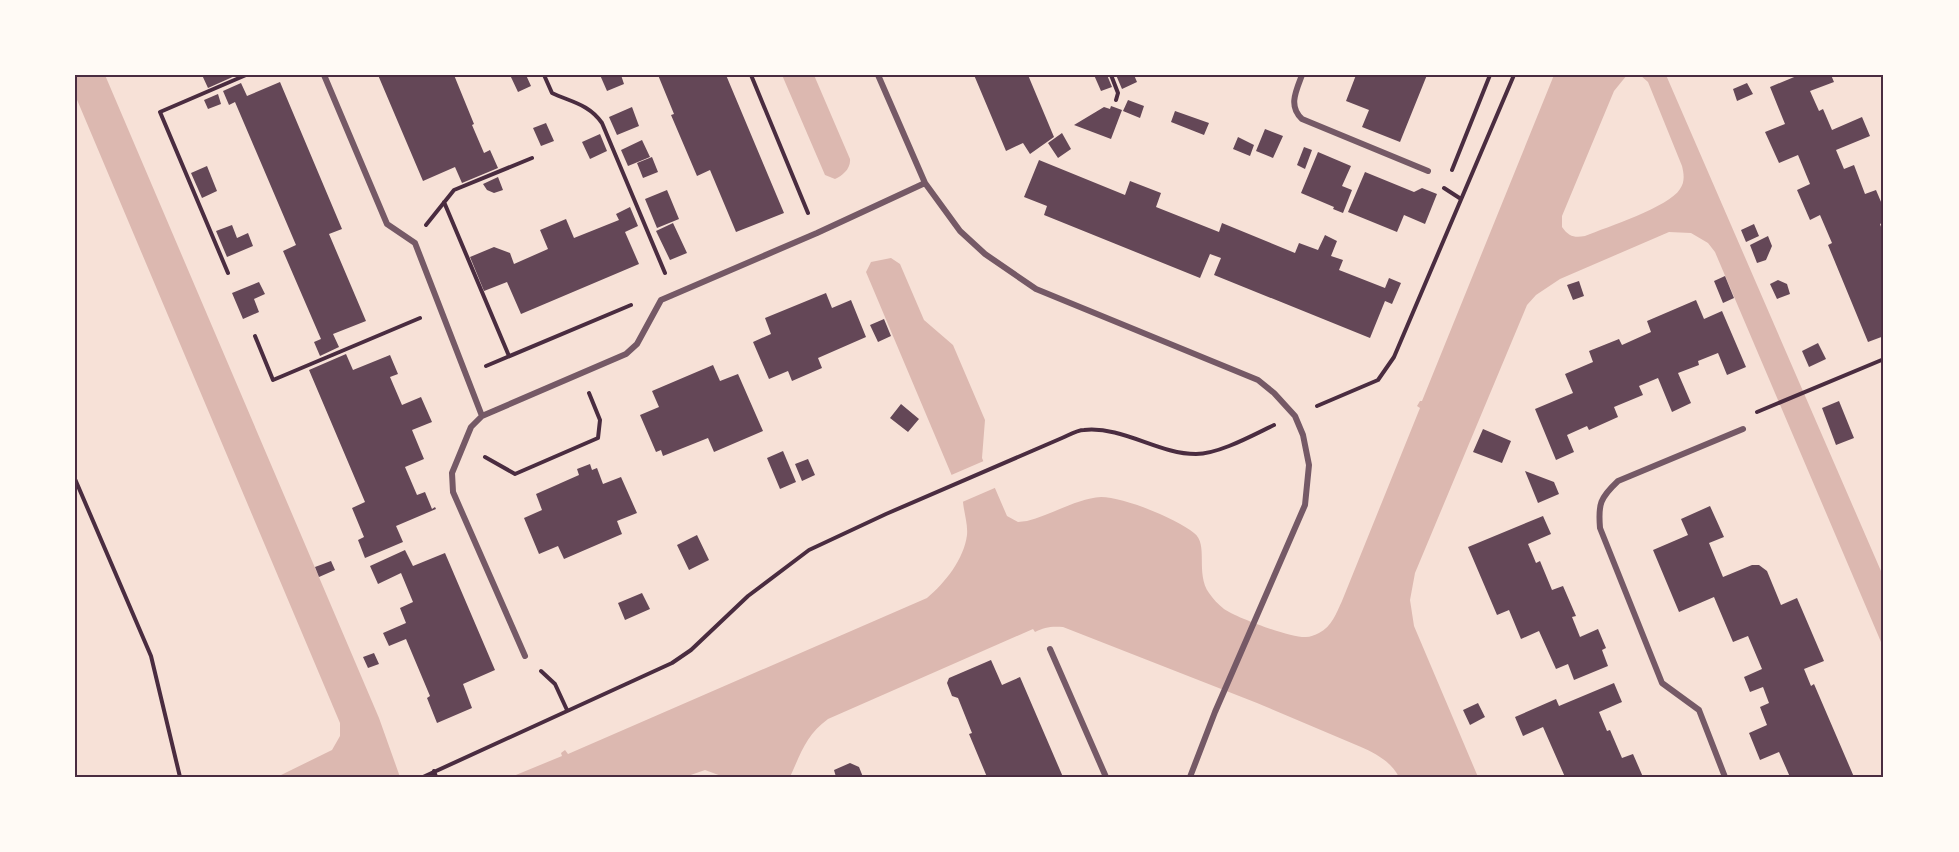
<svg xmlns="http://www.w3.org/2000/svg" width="1959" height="852" font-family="Barlow,sans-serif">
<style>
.water{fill:#dcb8b0}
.pier{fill:#f7e1d7}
.building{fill:#644757}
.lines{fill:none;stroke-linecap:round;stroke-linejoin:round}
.path{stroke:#4a2c40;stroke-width:4}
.minor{stroke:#755966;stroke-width:6}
.neatline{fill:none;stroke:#4a2c40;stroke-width:2}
</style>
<rect width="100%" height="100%" fill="#f7e1d7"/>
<path class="water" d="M 75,75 L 105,75 L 379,718 L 400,777 L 277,777 L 332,750 L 340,736 L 340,723 L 75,95 Z
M 782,75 L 814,75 L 850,159 C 851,169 842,176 835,179 L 825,175 Z
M 1554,75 L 1627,75 L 1614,91 L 1562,216 L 1562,227 C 1569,237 1575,238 1585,236 C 1607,227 1669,207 1680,189 C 1685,182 1684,174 1682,166 L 1648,82 L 1640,75 L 1666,75 L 1884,578 L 1884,649 L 1715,252 L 1708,243 L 1691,233 L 1669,232 L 1560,279 L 1536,295 L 1527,305 L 1415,573 L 1410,600 L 1414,626 L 1478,777 L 1399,777 C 1391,762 1377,754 1361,747 L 1257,703 L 1063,627 C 1052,626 1044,627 1035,632 L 1033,629 L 828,719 C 806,735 801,753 790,777 L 724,777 L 705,770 L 685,777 L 511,777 L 562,756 L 561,753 L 565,750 L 568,754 L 927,598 C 945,583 964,559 967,535 C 968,524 964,513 963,502 L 866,272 L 871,262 L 891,258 L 900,264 L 924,320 L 953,345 L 985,420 L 982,458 L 1007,516 L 1018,522 L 1027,521 C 1051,515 1078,498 1101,497 C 1124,497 1177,519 1194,533 C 1209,544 1195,573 1209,593 C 1213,599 1218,604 1224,609 C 1237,618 1291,638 1306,637 C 1310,637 1315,635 1319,633 C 1332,626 1336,614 1342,601 L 1420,408 L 1417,406 L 1420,401 L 1422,401 Z"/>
<path class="pier" d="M 986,460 L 997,487 L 960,503 L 949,476 Z"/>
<path class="building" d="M 202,75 L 237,75 L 208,88 Z
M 378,75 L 454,75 L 474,124 L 472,125 L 484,153 L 490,150 L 498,168 L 462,183 L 455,167 L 423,181 Z
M 510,75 L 526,75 L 531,86 L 518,92 Z
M 600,75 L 621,75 L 624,84 L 607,91 Z
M 658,75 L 726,75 L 784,213 L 736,232 L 710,170 L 697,176 L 671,115 L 674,114 Z
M 974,75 L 1028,75 L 1054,137 L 1030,154 L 1023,143 L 1006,151 Z
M 1094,75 L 1107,75 L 1112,87 L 1101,91 Z
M 1116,75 L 1134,75 L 1137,82 L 1122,89 Z
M 1356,75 L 1427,75 L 1400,142 L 1362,127 L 1369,110 L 1346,101 Z
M 1799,75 L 1831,75 L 1834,82 L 1810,91 L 1819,111 L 1823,109 L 1832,130 L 1862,117 L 1870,136 L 1836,150 L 1844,169 L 1854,165 L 1865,194 L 1876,190 L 1884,209 L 1884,222 L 1880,224 L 1884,235 L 1884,336 L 1868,342 L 1828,245 L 1832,243 L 1820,215 L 1810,220 L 1797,190 L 1810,184 L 1798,155 L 1779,163 L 1765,132 L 1785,124 L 1770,87 Z
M 280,82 L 342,229 L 329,234 L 366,321 L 333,334 L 339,347 L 320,356 L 314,342 L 321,339 L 283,251 L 296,245 L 235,102 L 229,105 L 223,91 L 241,83 L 247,96 Z
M 1747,83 L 1753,94 L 1737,101 L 1733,89 Z
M 218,94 L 221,104 L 208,109 L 204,100 Z
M 1128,100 L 1144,106 L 1140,118 L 1123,111 Z
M 1111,106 L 1122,110 L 1111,139 L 1074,125 L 1104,107 L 1110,109 Z
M 632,107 L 639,126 L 617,135 L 609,117 Z
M 1175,111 L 1209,123 L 1204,135 L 1171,122 Z
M 546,123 L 554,141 L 541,146 L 533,128 Z
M 1265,129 L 1283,136 L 1273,158 L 1256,151 Z
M 1062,133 L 1071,149 L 1058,158 L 1048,143 Z
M 600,134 L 607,151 L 590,159 L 582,142 Z
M 1238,137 L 1254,145 L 1250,156 L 1233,149 Z
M 642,140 L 650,157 L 628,166 L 621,150 Z
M 1304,147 L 1312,150 L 1305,169 L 1297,165 Z
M 1318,152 L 1351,166 L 1342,186 L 1352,190 L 1343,213 L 1333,209 L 1334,207 L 1301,193 Z
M 652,157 L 658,172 L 643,178 L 637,163 Z
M 1039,160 L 1125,195 L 1130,181 L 1161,193 L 1156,207 L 1219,232 L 1222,223 L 1295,253 L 1299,243 L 1318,250 L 1325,235 L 1337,241 L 1331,256 L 1343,260 L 1339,270 L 1385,288 L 1389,278 L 1401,283 L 1392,304 L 1385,301 L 1370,338 L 1214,275 L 1221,258 L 1210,254 L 1200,278 L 1044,215 L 1047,206 L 1024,197 Z
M 207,166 L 217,191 L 202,198 L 191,173 Z
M 1365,172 L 1414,192 L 1422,188 L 1437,194 L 1425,224 L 1404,215 L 1397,232 L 1348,212 Z
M 498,177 L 503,190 L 494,193 L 487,190 L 483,184 Z
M 667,190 L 679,219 L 657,228 L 645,199 Z
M 630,207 L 638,226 L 625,232 L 639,264 L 521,314 L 507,282 L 484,291 L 470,257 L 494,247 L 510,253 L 514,264 L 548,249 L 540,230 L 566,219 L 574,238 L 619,220 L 616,214 Z
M 673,223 L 687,253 L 670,260 L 656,231 Z
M 1754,224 L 1759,236 L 1746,242 L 1741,230 Z
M 232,225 L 237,238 L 248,233 L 253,246 L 227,257 L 216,231 Z
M 1768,236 L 1772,246 L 1766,260 L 1757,263 L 1750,245 Z
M 1725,276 L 1734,298 L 1723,303 L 1714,281 Z
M 1778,280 L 1787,284 L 1790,294 L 1777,299 L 1770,284 Z
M 1579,281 L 1584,296 L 1573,300 L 1567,285 Z
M 259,282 L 265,294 L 254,299 L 259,312 L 243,319 L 232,293 Z
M 826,293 L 832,308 L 851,300 L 866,337 L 818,358 L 822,368 L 792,381 L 788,371 L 769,379 L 753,342 L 771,334 L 765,318 Z
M 1696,300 L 1704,319 L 1722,311 L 1746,367 L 1727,375 L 1718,353 L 1698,361 L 1699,365 L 1678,373 L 1691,403 L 1672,412 L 1658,378 L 1639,386 L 1643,395 L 1614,407 L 1618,417 L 1589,430 L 1587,426 L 1567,435 L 1574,452 L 1556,460 L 1535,409 L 1573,393 L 1565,374 L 1593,362 L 1589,351 L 1619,339 L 1622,345 L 1651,332 L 1647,321 Z
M 884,319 L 891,336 L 878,342 L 870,325 Z
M 1818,343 L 1826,359 L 1809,367 L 1802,351 Z
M 346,354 L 353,370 L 390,355 L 398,374 L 390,377 L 402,405 L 421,397 L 432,422 L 412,430 L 424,459 L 405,467 L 417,495 L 425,492 L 432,509 L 435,507 L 436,509 L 396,526 L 403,542 L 365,558 L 358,540 L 364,537 L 352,508 L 365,502 L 309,370 Z
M 713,365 L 720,381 L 738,374 L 763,431 L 714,452 L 708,438 L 663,456 L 661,450 L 656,452 L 640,415 L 659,407 L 652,391 Z
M 1839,401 L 1854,438 L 1836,445 L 1822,408 Z
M 901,404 L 919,419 L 908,432 L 890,418 Z
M 1483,429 L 1511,441 L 1502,463 L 1473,452 Z
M 783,451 L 796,482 L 780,489 L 767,458 Z
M 808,459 L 815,475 L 802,481 L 795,464 Z
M 590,464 L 592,470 L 597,468 L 603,484 L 621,477 L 637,513 L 617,521 L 622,534 L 564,559 L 558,546 L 539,554 L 524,518 L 542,510 L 536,494 L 579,475 L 577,469 Z
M 1525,471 L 1554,482 L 1559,494 L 1538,503 Z
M 1710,506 L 1724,537 L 1709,543 L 1723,577 L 1752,565 L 1759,565 L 1767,571 L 1781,605 L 1797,598 L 1824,661 L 1804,669 L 1811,686 L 1814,684 L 1854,777 L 1790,777 L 1779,752 L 1760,760 L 1749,733 L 1767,725 L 1760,707 L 1769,703 L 1763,687 L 1750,692 L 1744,677 L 1762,669 L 1748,636 L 1733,642 L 1714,597 L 1679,612 L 1653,550 L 1688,535 L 1681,519 Z
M 1543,516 L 1551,534 L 1528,544 L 1536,563 L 1540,561 L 1552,590 L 1563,586 L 1576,616 L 1572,617 L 1580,637 L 1598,629 L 1606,648 L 1602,650 L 1608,666 L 1574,680 L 1568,664 L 1556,669 L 1539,631 L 1521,639 L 1509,610 L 1497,615 L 1468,547 Z
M 697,535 L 709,560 L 689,570 L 677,545 Z
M 405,550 L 413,566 L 445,553 L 495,670 L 463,684 L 472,708 L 437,723 L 427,698 L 430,696 L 406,639 L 389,646 L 383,633 L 406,623 L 400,608 L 413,602 L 401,573 L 378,584 L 370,566 Z
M 331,561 L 335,570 L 319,577 L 315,567 Z
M 642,593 L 650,609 L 625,620 L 618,603 Z
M 374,653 L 379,664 L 368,668 L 363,657 Z
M 991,660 L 1002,685 L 1020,677 L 1063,777 L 987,777 L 969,734 L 972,733 L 958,698 L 952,696 L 947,683 L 949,678 Z
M 1614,683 L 1622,702 L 1599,712 L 1607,731 L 1610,730 L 1622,758 L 1633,754 L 1643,777 L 1565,777 L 1543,727 L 1523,736 L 1515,717 L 1556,699 L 1559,706 Z
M 1478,703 L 1485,717 L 1470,725 L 1463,710 Z
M 850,763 L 859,767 L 863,777 L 836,777 L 834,770 Z"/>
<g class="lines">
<path class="path" d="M 544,75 L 552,93 C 571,102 589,104 602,123 L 665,273
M 751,75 L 808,213
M 1111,75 L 1118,93 L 1116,100
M 1452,170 L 1490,75
M 1444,188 L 1461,199
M 444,202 L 509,356
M 426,225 L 454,190 L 532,158
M 228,273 L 160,112 L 246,75
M 255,336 L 273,380 L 420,318
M 486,366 L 631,305
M 1317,406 L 1378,380 L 1394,357 L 1514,75
M 1757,412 L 1884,359
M 485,457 L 515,474 L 598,438 L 600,420 L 589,393
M 75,479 L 151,656 L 180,777
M 541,671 L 555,684 L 567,710
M 434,771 L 436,777
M 423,777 L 672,663 L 691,650 L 748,596 L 809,550 L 886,514 L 1062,438 C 1069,435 1077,430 1084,430 C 1123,426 1158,454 1196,454 C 1219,454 1253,435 1274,425"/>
<path class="minor" d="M 324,75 L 387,224 L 415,243 L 482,416
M 878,75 L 925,183 L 960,231 L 985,254 L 1036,289 L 1258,380 L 1274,393 L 1295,416 L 1303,435 L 1309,465 L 1305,505 L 1215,712 L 1190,777
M 1302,75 C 1296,91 1288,106 1302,119 L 1428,171
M 1050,649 L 1106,777
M 525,656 L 453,492 L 452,473 L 471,427 L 482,416 L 626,354 L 637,344 L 661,300 L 817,233 L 925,183
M 1725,777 L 1699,710 L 1662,683 L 1600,528 C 1598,504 1600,498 1618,481 L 1743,429"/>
</g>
<rect width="1959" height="852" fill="none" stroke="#fffaf5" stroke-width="153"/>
<rect x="76" y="76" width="1806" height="700" class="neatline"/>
</svg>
